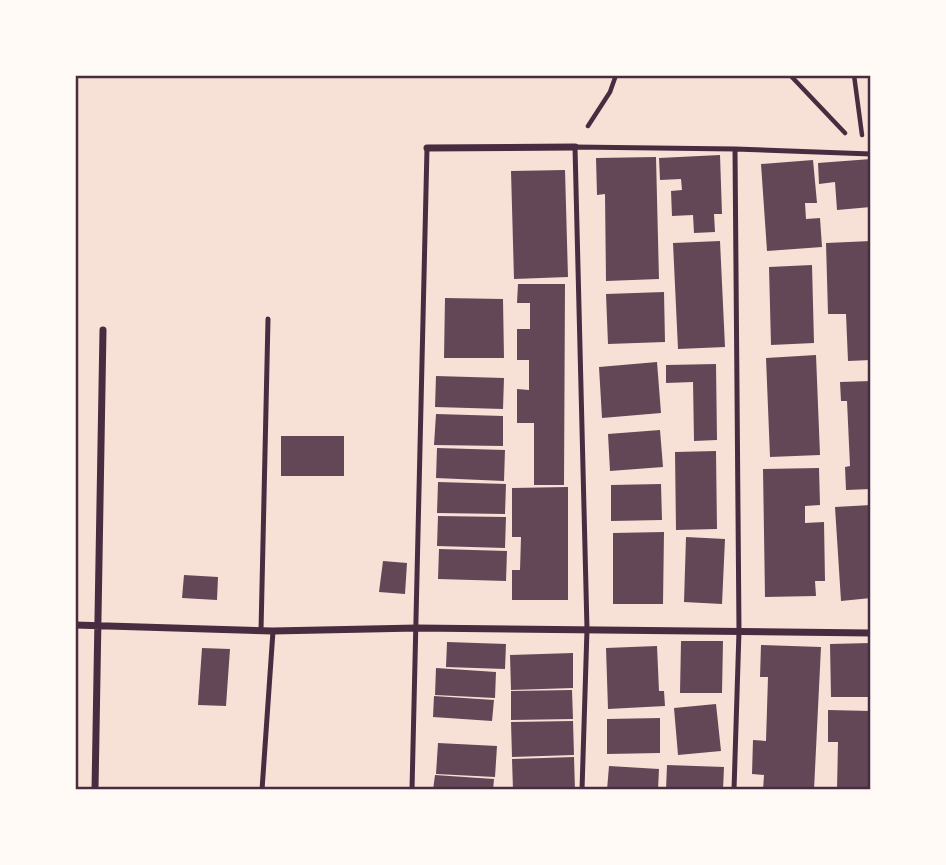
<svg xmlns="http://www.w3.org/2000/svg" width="946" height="865" font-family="Poppins,sans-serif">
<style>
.building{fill:#644757}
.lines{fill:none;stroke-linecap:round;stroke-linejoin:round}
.path{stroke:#4a2c40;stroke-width:4.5}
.service{stroke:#4a2c40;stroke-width:5}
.minor{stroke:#4a2c40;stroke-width:7}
.neatline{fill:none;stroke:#4a2c40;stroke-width:2.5}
</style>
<rect width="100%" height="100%" fill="#f7e1d7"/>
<path class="building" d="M 720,155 L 722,214 L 714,214 L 715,232 L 694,233 L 693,215 L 672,216 L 671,191 L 682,190 L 681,179 L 660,180 L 659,158 Z
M 656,157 L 659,279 L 606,281 L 605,194 L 597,195 L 596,158 Z
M 871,159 L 871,207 L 837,210 L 835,182 L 819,184 L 818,163 Z
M 813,160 L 817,203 L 805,203 L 806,219 L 820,218 L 822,247 L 767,251 L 761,164 Z
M 565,170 L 568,277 L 514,279 L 511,171 Z
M 720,241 L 725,347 L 678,349 L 673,243 Z
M 871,241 L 871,360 L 848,361 L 846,314 L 828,314 L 826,243 Z
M 812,265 L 814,343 L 771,345 L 769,267 Z
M 518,284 L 565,284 L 564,485 L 534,485 L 534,423 L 517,423 L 517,389 L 529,390 L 529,360 L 517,360 L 517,329 L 530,329 L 530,303 L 517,303 Z
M 664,292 L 665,342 L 608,344 L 606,294 Z
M 445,298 L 503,299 L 504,358 L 444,358 Z
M 816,355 L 820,455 L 770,457 L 766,358 Z
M 657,362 L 661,413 L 602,418 L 599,367 Z
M 716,364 L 717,440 L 694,441 L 693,382 L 666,383 L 666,365 Z
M 436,376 L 504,378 L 503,409 L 435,407 Z
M 871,381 L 871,489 L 846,490 L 845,467 L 850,466 L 847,401 L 841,401 L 840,382 Z
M 436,414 L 503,416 L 503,446 L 434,445 Z
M 660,430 L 663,467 L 610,471 L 608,434 Z
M 281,436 L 344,436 L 344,476 L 281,476 Z
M 437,448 L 505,450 L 504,481 L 436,478 Z
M 716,451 L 717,529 L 676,530 L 675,452 Z
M 819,468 L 820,505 L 805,506 L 805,523 L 824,522 L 825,581 L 815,581 L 816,596 L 765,597 L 763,469 Z
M 438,482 L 506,484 L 505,514 L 437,513 Z
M 661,484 L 662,520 L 611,521 L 611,485 Z
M 568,487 L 568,600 L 512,600 L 512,570 L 520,570 L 521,537 L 512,537 L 512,488 Z
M 871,505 L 871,598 L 841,601 L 835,507 Z
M 438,516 L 506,517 L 505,548 L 437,546 Z
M 664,532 L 663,604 L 613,604 L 613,533 Z
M 686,537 L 725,539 L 722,604 L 684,602 Z
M 439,549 L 507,551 L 506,581 L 438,579 Z
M 383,561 L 407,563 L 405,594 L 379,592 Z
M 184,575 L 218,577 L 217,600 L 182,598 Z
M 681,641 L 723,641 L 722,693 L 680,693 Z
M 447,642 L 506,644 L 505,669 L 446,667 Z
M 871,643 L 871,697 L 831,697 L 830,644 Z
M 761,645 L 821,647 L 814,790 L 763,790 L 764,775 L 752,774 L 753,740 L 766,741 L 768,677 L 760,677 Z
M 657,646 L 659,691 L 664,691 L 665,706 L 608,709 L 606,648 Z
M 202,648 L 230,649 L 226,706 L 198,705 Z
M 573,653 L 573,688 L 511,690 L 510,655 Z
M 436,668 L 496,672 L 495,698 L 435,695 Z
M 572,690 L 573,719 L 511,720 L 511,691 Z
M 434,696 L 494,700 L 492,721 L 433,717 Z
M 716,704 L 721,751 L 678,755 L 674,708 Z
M 828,710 L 871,711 L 871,790 L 837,790 L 838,742 L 828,742 Z
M 660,718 L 660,753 L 607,754 L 607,719 Z
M 573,721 L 574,755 L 512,757 L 511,722 Z
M 438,743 L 497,746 L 495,777 L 436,774 Z
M 574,757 L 575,790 L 513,790 L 512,759 Z
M 667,765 L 724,767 L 723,790 L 666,790 Z
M 609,766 L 659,769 L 658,790 L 607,790 Z
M 435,775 L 494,779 L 493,790 L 433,790 Z"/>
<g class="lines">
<path class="path" d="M 790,75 L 845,133
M 854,75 L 862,135
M 588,126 L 610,92 L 616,75"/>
<path class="service" d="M 261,631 L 268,319
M 262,790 L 273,631
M 412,790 L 427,148
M 582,790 L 587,629 L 575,147 L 735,149 L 871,154
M 734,790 L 739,631 L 735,149"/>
<path class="minor" d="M 427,148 L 575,147
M 75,625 L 273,631 L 417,628 L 871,633
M 95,790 L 103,330"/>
</g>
<rect width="946" height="865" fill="none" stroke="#fffaf5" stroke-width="154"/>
<rect x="77" y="77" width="792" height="711" class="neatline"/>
</svg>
